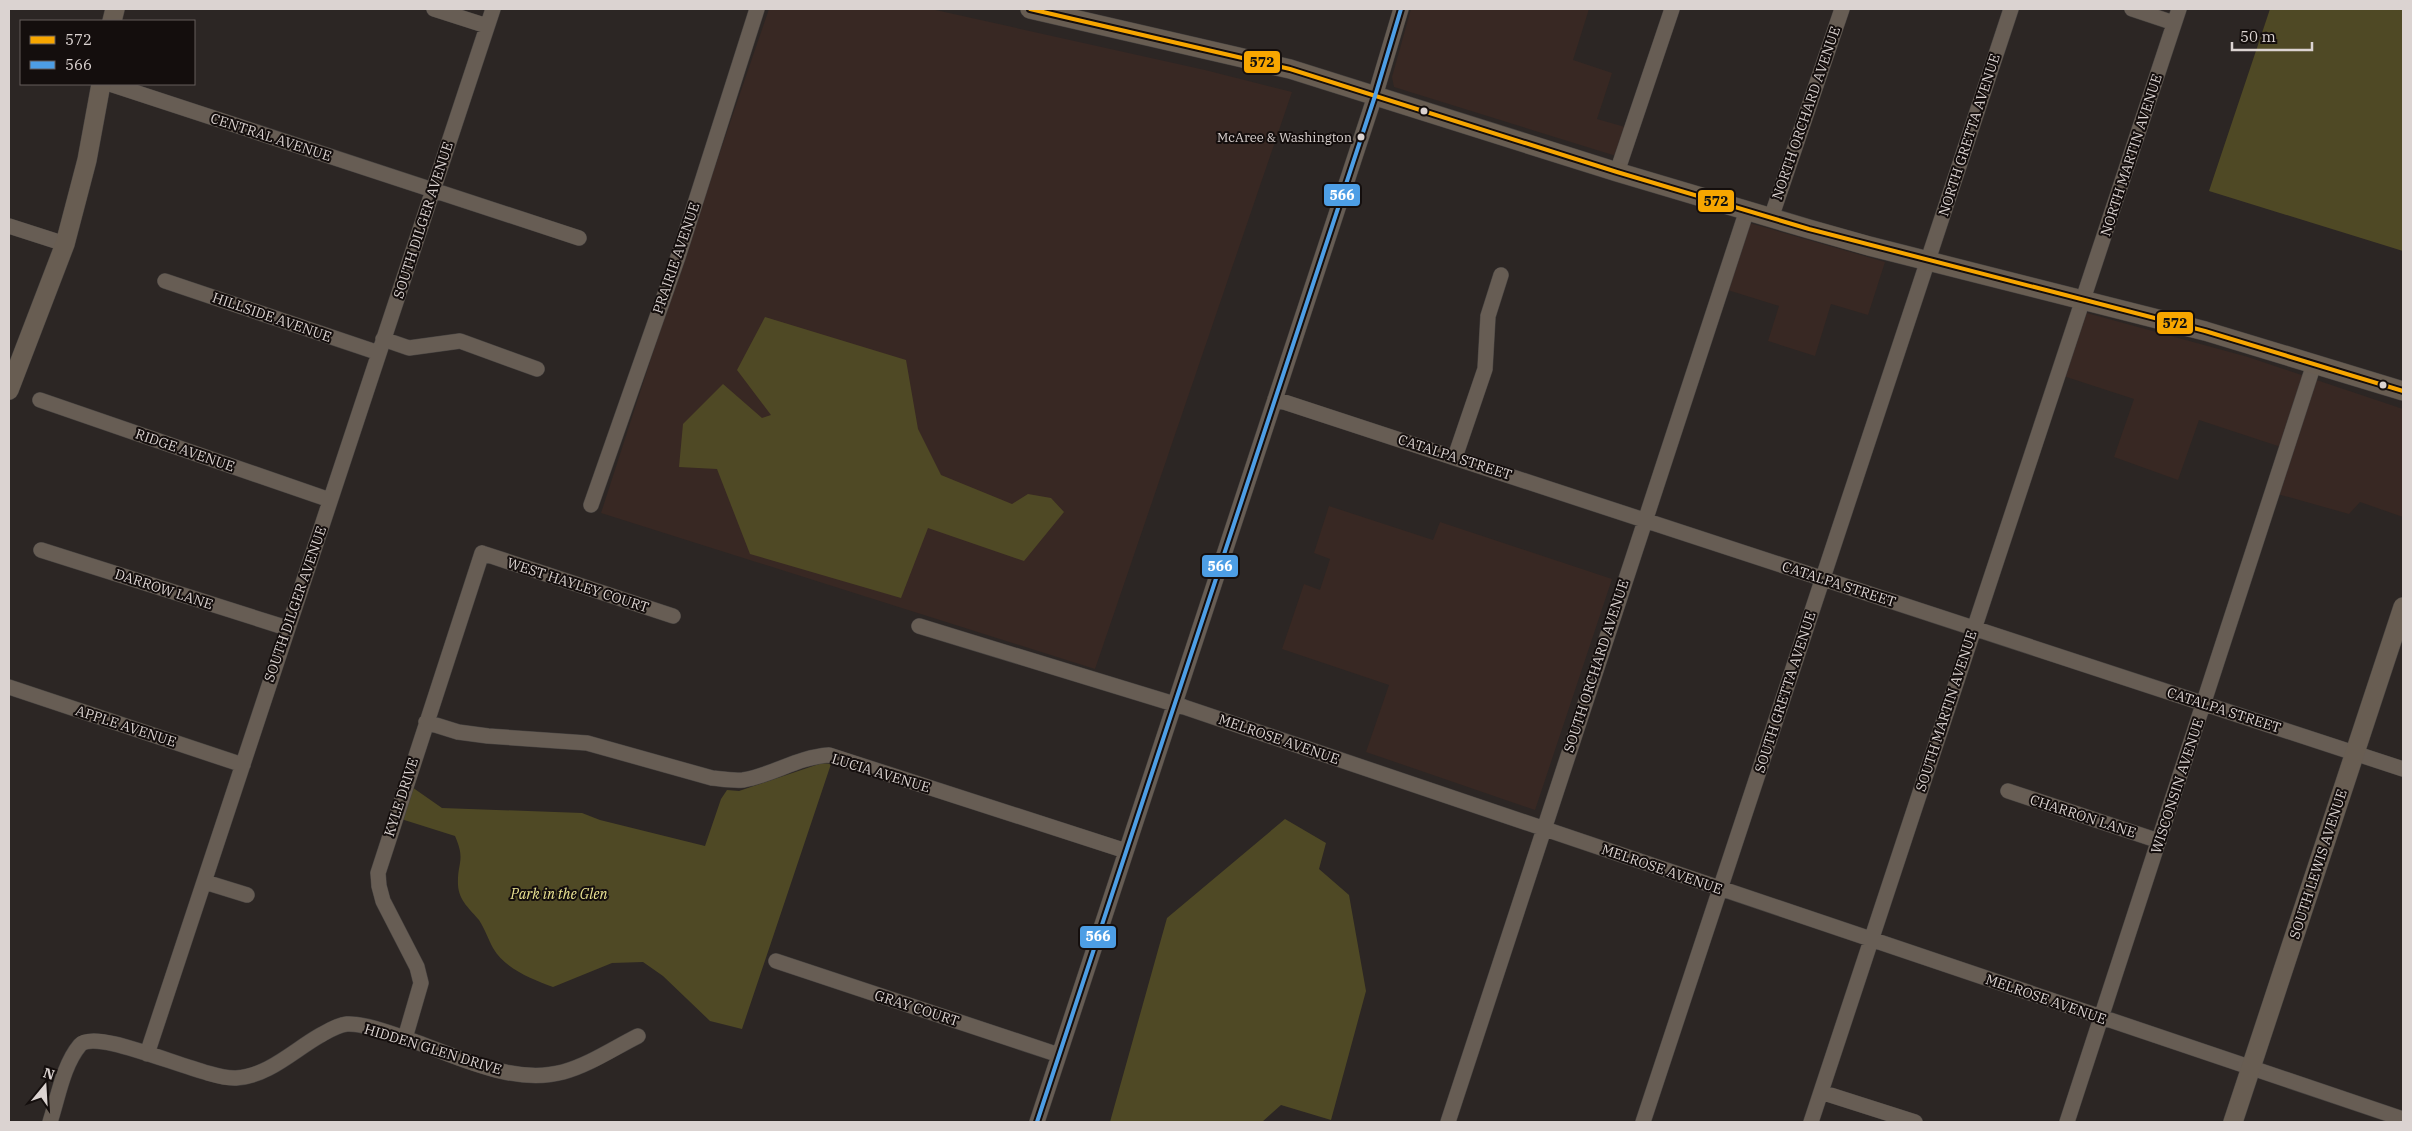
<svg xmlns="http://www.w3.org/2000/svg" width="2412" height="1131" font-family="'IBM Plex Serif',serif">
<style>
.built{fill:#382823}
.green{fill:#4f4925}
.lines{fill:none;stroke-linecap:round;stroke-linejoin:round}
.minor-casing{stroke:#474341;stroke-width:16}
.major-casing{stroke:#474341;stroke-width:20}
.minor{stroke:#675d54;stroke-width:15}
.major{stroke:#685d52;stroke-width:19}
.bus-1-casing{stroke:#140e0d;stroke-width:8}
.bus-2-casing{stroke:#140e0d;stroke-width:8}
.bus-1{stroke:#f7a600;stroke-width:4}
.bus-2{stroke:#4d9ee5;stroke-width:4}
.bus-dot{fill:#dbd3d1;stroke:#140e0d;stroke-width:2}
.labels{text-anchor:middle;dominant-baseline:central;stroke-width:4;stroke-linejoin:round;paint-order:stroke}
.bus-label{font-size:13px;fill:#dbd3d1;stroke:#140e0d;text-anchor:end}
.street-label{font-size:14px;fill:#dbd3d1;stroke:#140e0d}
.park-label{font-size:14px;font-style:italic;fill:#ede594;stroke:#140e0d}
.line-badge{stroke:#140e0d;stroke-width:2}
.badge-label{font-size:14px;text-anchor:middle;font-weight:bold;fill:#fff}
.pale-badge-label{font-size:14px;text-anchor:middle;font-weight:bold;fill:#111}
</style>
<rect width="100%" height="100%" fill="#2c2624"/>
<path class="built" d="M 769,9 L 931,9 L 1205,70 L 1292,92 L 1095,669 L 601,513 L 680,269 Z
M 1411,9 L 1589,9 L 1573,60 L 1612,73 L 1597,119 L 1639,131 L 1629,160 L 1394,87 L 1392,77 Z
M 1739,220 L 1885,262 L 1868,315 L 1831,304 L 1815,356 L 1768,341 L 1779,306 L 1718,287 Z
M 2072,309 L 2248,357 L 2403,409 L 2403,517 L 2360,502 L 2349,514 L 2267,491 L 2281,447 L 2199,420 L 2178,480 L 2114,457 L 2134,399 L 2051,372 Z
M 1329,506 L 1433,540 L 1440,522 L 1612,579 L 1535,810 L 1366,752 L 1389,685 L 1282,649 L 1304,584 L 1320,590 L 1330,559 L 1314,553 Z"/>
<path class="green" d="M 2270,9 L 2403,9 L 2403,251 L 2209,191 Z
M 765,317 L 906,360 L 918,429 L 941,475 L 1012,504 L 1028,494 L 1051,498 L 1064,512 L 1024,561 L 928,528 L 901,598 L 750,554 L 717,469 L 679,467 L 683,424 L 723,384 L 762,418 L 771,415 L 737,370 Z
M 822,763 L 831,764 L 742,1029 L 710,1021 L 663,976 L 643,962 L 612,963 L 553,987 C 532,979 505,969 493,948 C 488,939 485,929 479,920 C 470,909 459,901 458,885 C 457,862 466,861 455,836 L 398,818 L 409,785 L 442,808 L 582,813 L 600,820 L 705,846 L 721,799 L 727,790 L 739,791 Z
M 1285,819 L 1326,843 L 1319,869 L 1349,895 L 1366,991 L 1331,1120 L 1281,1105 L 1262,1122 L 1110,1122 L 1167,918 Z"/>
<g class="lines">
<g class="minor-casing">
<path id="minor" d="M 434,9 L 487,26
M 2132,9 L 2174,23
M 110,84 L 579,238
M 1617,172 L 1672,9
M 1771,218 L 1842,9
M 9,226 L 65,244
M 165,281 L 379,353
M 383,339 L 409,348 L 460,341 L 537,369
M 1275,399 L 2403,769
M 40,400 L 330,500
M 1455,457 L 1485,369 L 1488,316 L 1501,275
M 591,505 L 678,257 L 757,9
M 41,550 L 287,628
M 482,553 L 673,616
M 919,626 L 1184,707 L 2403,1119
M 9,687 L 243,765
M 426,722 L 458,732 L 488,736 L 587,743 L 712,778 C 722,779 733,781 743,780 C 773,775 798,757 829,755 L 1126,851
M 2008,791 L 2159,841
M 205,882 L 247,895
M 776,961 L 1059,1055
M 405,1038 L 421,983 L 417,967 L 383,901 L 379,886 L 378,873 L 482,553
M 147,1054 L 493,9
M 1821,1092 L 1915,1122
M 50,1122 C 58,1098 63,1065 80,1045 C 97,1026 205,1080 236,1078 C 268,1076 293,1051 319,1036 C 328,1031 337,1025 347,1024 C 366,1023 398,1036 416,1042 C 461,1058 514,1085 563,1072 C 589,1065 614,1048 638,1036
M 1037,1122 L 1375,96 L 1401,9
M 1448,1122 L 1747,210
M 1643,1122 L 2011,9
M 1811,1122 L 2179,9
M 2067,1122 L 2314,364"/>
</g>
<g class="major-casing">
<path id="major" d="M 1030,9 L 1290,69 L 1617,172 L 1809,229 L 1869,246 L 2205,331 L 2403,391
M 112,21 L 115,9
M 9,390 L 65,244 L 87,160 L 101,84
M 2233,1122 L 2403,607"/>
</g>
<use href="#minor" class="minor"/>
<use href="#major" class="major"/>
<g class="bus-1-casing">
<path id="bus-1" d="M 1030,9 L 1290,69 L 1617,172 L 1809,229 L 2205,331 L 2403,391"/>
</g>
<g class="bus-2-casing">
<path id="bus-2" d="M 1037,1122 L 1375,96 L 1401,9"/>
</g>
<use href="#bus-1" class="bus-1"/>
<use href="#bus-2" class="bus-2"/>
</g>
<g class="bus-dot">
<circle cx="1424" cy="111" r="4.5"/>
<circle cx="1361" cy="137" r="4.5"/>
<circle cx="2383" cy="385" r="4.5"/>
</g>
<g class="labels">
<g class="bus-label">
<text x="1352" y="137">McAree &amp; Washington</text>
</g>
<g class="street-label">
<text transform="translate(1806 113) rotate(-71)">NORTH ORCHARD AVENUE</text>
<text transform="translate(1969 135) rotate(-72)">NORTH GRETTA AVENUE</text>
<text transform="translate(271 137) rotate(18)">CENTRAL AVENUE</text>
<text transform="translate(2131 155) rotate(-72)">NORTH MARTIN AVENUE</text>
<text transform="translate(423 220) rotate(-72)">SOUTH DILGER AVENUE</text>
<text transform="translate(676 258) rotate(-71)">PRAIRIE AVENUE</text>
<text transform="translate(272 317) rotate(19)">HILLSIDE AVENUE</text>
<text transform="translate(185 450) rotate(19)">RIDGE AVENUE</text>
<text transform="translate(1455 457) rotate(18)">CATALPA STREET</text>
<text transform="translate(1839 584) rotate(18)">CATALPA STREET</text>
<text transform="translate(578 585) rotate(18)">WEST HAYLEY COURT</text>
<text transform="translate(164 589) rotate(18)">DARROW LANE</text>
<text transform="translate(295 604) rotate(-71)">SOUTH DILGER AVENUE</text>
<text transform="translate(1596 666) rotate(-72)">SOUTH ORCHARD AVENUE</text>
<text transform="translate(1785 692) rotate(-72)">SOUTH GRETTA AVENUE</text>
<text transform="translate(2224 710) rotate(18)">CATALPA STREET</text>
<text transform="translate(1946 711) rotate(-72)">SOUTH MARTIN AVENUE</text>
<text transform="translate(126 726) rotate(18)">APPLE AVENUE</text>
<text transform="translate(1279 739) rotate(19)">MELROSE AVENUE</text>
<text transform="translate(881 773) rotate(17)">LUCIA AVENUE</text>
<text transform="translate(2177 786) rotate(-72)">WISCONSIN AVENUE</text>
<text transform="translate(401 797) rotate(-72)">KYLE DRIVE</text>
<text transform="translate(2083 816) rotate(18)">CHARRON LANE</text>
<text transform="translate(2318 864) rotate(-72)">SOUTH LEWIS AVENUE</text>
<text transform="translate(1662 869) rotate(19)">MELROSE AVENUE</text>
<text transform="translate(2046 999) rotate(19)">MELROSE AVENUE</text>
<text transform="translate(917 1008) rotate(18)">GRAY COURT</text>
<text transform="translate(433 1049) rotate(17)">HIDDEN GLEN DRIVE</text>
</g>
<g class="park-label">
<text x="559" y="894">Park in the Glen</text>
</g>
</g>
<g class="line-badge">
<rect x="1243" y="50" width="38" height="24" rx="5" fill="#f7a600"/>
<rect x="1323" y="183" width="38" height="24" rx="5" fill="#4d9ee5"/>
<rect x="1697" y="189" width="38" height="24" rx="5" fill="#f7a600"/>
<rect x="2156" y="311" width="38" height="24" rx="5" fill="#f7a600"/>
<rect x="1201" y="554" width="38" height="24" rx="5" fill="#4d9ee5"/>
<rect x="1079" y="925" width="38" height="24" rx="5" fill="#4d9ee5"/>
</g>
<g class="badge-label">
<text x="1342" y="200">566</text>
<text x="1220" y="571">566</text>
<text x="1098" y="941">566</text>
</g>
<g class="pale-badge-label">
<text x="1262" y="67">572</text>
<text x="1716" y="206">572</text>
<text x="2175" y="328">572</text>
</g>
<rect width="2412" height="1131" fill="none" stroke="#dbd3d1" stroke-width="20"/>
<rect x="20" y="20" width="175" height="65" fill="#140e0d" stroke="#645d5b"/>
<rect x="30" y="36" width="25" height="8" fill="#f7a600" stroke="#645d5b"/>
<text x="65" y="45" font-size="15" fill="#dbd3d1">572</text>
<rect x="30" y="61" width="25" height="8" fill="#4d9ee5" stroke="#645d5b"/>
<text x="65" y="70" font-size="15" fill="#dbd3d1">566</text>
<g transform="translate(45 1086) rotate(18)" stroke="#140e0d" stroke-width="4" paint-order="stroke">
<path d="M0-4L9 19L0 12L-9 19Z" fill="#dbd3d1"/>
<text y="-8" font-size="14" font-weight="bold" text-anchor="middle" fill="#dbd3d1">N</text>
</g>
<path d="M2232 42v8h80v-8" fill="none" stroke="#dbd3d1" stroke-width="2.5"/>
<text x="2240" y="42" font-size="15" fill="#dbd3d1" stroke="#140e0d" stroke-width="4" paint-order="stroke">50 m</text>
</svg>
